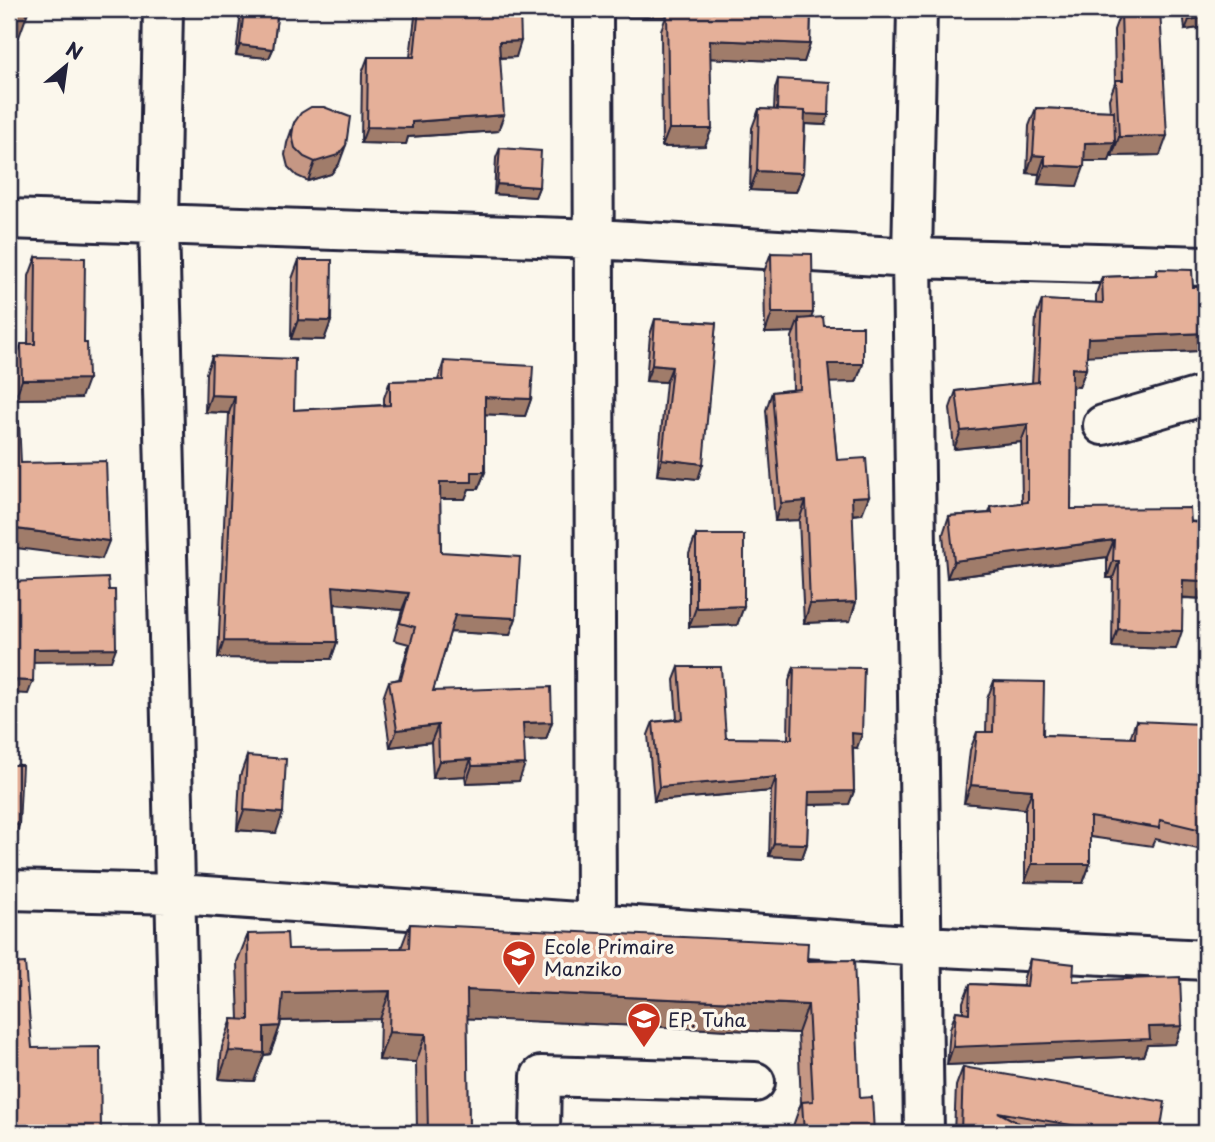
<svg xmlns="http://www.w3.org/2000/svg" width="1215" height="1142" font-family="'Playpen Sans',sans-serif">
<style>
.lines{fill:none;stroke-linecap:round;stroke-linejoin:round}
.stream{stroke:#578799;stroke-width:12}
.minor-casing{stroke:#22223b;stroke-width:44}
.minor{stroke:#fbf7ec;stroke-width:38}
.wall{fill:#c59784;stroke:#22223b;stroke-width:2}
.shaded-wall{fill:#a07b6b;stroke:#22223b;stroke-width:2}
.building{fill:#e5b099;stroke:#22223b;stroke-width:2}
.labels{text-anchor:middle;dominant-baseline:central;stroke-width:7;stroke-linejoin:round;paint-order:stroke}
.poi-label{font-size:19px;fill:#22223b;stroke:#fbf7ec;text-anchor:start}
</style>
<rect width="100%" height="100%" fill="#fbf7ec"/>
<filter id="ink" filterUnits="userSpaceOnUse"><feTurbulence type="fractalNoise" baseFrequency=".0143" numOctaves="2"/><feDisplacementMap in="SourceGraphic" scale="14" xChannelSelector="R" yChannelSelector="G"/><feConvolveMatrix kernelMatrix="1 2 1 2 8 2 1 2 1" color-interpolation-filters="sRGB"/></filter>
<g filter="url(#ink)">
<g class="lines">
<path class="stream" d="M 1205,1133 L 1206,1128"/>
<g class="minor-casing">
<path id="minor" d="M 163,9 L 159,224 L 181,1133
M 593,9 L 596,925
M 917,9 L 912,258 L 924,1133
M 9,219 L 596,239 L 912,258 L 1206,266
M 1103,425 L 1206,395
M 9,890 L 177,894 L 922,946 L 1206,960
M 540,1133 L 541,1076 L 755,1082"/>
</g>
<use href="#minor" class="minor"/>
</g>
<path class="wall" d="M 240,9 L 278,9 L 273,49 L 269,58 L 236,55 L 240,19 Z
M 416,9 L 520,9 L 516,57 L 500,58 L 498,131 L 408,137 L 406,144 L 361,143 L 362,73 L 368,57 L 410,57 Z
M 628,9 L 681,9 L 679,12 L 760,11 L 760,9 L 811,9 L 810,44 L 804,62 L 710,58 L 705,146 L 662,147 L 661,30 L 666,17 L 628,17 Z
M 1183,9 L 1206,9 L 1206,27 L 1185,30 Z
M 1121,11 L 1160,155 L 1112,156 L 1112,152 L 1109,161 L 1084,161 L 1077,186 L 1038,184 L 1039,174 L 1027,173 L 1029,126 L 1036,108 L 1110,111 L 1109,99 L 1115,83 L 1114,30 Z
M 778,79 L 825,125 L 805,124 L 803,173 L 796,192 L 750,190 L 752,128 L 759,109 L 774,110 L 775,89 Z
M 294,123 L 339,164 L 331,174 L 308,181 L 297,176 L 288,167 L 285,155 L 287,143 Z
M 500,148 L 539,187 L 535,197 L 494,194 L 496,158 Z
M 771,253 L 811,318 L 824,326 L 863,364 L 856,382 L 829,382 L 837,460 L 862,514 L 852,515 L 856,602 L 850,621 L 804,623 L 799,520 L 775,521 L 766,410 L 772,392 L 793,390 L 792,337 L 794,332 L 765,333 L 764,272 Z
M 36,257 L 81,398 L 15,399 L 14,363 L 21,344 L 28,344 L 29,276 Z
M 299,260 L 331,321 L 324,340 L 291,339 L 292,279 Z
M 1157,269 L 1193,287 L 1205,333 L 1199,351 L 1087,355 L 1086,369 L 1079,387 L 1072,386 L 1071,509 L 1206,523 L 1206,599 L 1182,598 L 1176,649 L 1112,647 L 1113,578 L 1107,578 L 1107,557 L 947,578 L 943,534 L 949,516 L 989,513 L 991,507 L 1022,503 L 1021,442 L 954,449 L 950,408 L 956,391 L 1032,383 L 1036,317 L 1042,300 L 1096,303 L 1096,294 L 1102,277 L 1155,275 Z
M 655,319 L 716,323 L 698,479 L 657,475 L 666,382 L 646,381 L 650,335 Z
M 212,356 L 294,410 L 384,405 L 384,398 L 390,381 L 438,380 L 444,361 L 531,399 L 525,416 L 485,414 L 485,472 L 478,489 L 469,489 L 465,499 L 440,499 L 441,552 L 516,618 L 510,635 L 450,632 L 433,691 L 552,722 L 546,739 L 524,740 L 519,781 L 466,783 L 465,776 L 433,778 L 431,742 L 390,747 L 383,698 L 389,681 L 399,679 L 409,644 L 394,640 L 402,610 L 335,604 L 337,642 L 331,659 L 218,658 L 229,413 L 205,412 L 206,373 Z
M 696,535 L 744,606 L 737,625 L 689,627 L 689,554 Z
M 679,667 L 726,738 L 788,739 L 789,681 L 794,667 L 857,748 L 853,747 L 854,791 L 849,804 L 808,805 L 807,844 L 802,858 L 769,856 L 771,791 L 654,801 L 648,735 L 653,722 L 677,719 L 674,680 Z
M 994,681 L 1043,735 L 1130,738 L 1136,721 L 1199,788 L 1206,790 L 1206,851 L 1155,839 L 1152,846 L 1090,837 L 1090,864 L 1083,883 L 1025,882 L 1025,809 L 964,803 L 970,750 L 977,732 L 986,732 L 987,699 Z
M 247,756 L 276,833 L 237,830 L 240,776 Z
M 410,924 L 807,961 L 874,1133 L 792,1133 L 792,1129 L 801,1103 L 798,1033 L 467,1018 L 469,1133 L 417,1133 L 416,1062 L 379,1060 L 380,1019 L 281,1021 L 280,1026 L 270,1054 L 264,1055 L 254,1081 L 219,1079 L 222,1047 L 232,1019 L 239,1020 L 237,962 L 248,934 L 288,949 L 401,948 Z
M 1030,959 L 1073,981 L 1182,1026 L 1175,1044 L 1147,1045 L 1143,1056 L 947,1065 L 950,1029 L 956,1011 L 963,1012 L 963,1002 L 970,984 L 1023,986 L 1024,977 Z
M 9,964 L 32,1048 L 101,1133 L 9,1133 Z
M 963,1067 L 1160,1133 L 954,1133 L 956,1086 Z"/>
<path class="shaded-wall" d="M 9,9 L 29,9 L 19,37 L 9,37 Z
M 631,9 L 681,9 L 678,17 L 667,12 L 666,17 L 628,17 Z
M 967,9 L 997,9 L 966,11 Z
M 1206,17 L 1206,27 L 1185,30 L 1189,20 Z
M 710,40 L 810,44 L 804,62 L 703,58 Z
M 521,41 L 516,57 L 493,58 L 499,42 Z
M 240,45 L 273,49 L 269,58 L 236,55 Z
M 777,112 L 829,115 L 825,125 L 773,122 Z
M 504,115 L 498,131 L 408,137 L 406,144 L 361,143 L 367,127 L 412,122 Z
M 669,129 L 712,129 L 705,146 L 662,147 Z
M 1167,136 L 1160,155 L 1112,156 L 1119,137 Z
M 1115,142 L 1109,161 L 1078,161 L 1085,143 Z
M 346,145 L 339,164 L 331,174 L 308,181 L 315,162 Z
M 1033,155 L 1045,156 L 1039,174 L 1027,173 Z
M 1045,165 L 1084,167 L 1077,186 L 1038,184 Z
M 757,171 L 803,173 L 796,192 L 750,190 Z
M 497,184 L 539,187 L 535,197 L 494,194 Z
M 772,313 L 813,313 L 806,332 L 799,319 L 794,332 L 765,333 Z
M 298,320 L 331,321 L 324,340 L 291,339 Z
M 1205,333 L 1199,351 L 1081,356 L 1088,338 Z
M 828,364 L 863,364 L 856,382 L 821,383 Z
M 652,365 L 672,367 L 666,382 L 646,381 Z
M 1072,368 L 1086,369 L 1079,387 L 1066,386 Z
M 88,379 L 81,398 L 15,399 L 22,380 Z
M 211,395 L 235,396 L 229,413 L 205,412 Z
M 485,397 L 531,399 L 525,416 L 479,414 Z
M 1028,424 L 1021,442 L 954,449 L 961,431 Z
M 662,459 L 703,464 L 698,479 L 657,475 Z
M 472,472 L 485,472 L 478,489 L 469,489 L 465,499 L 434,499 L 440,482 Z
M 869,496 L 862,514 L 845,515 L 852,497 Z
M 806,501 L 799,520 L 775,521 L 781,503 Z
M 9,528 L 109,541 L 102,559 L 9,547 Z
M 1114,540 L 1107,557 L 947,578 L 954,561 Z
M 1113,561 L 1119,561 L 1113,578 L 1107,578 Z
M 1183,580 L 1206,581 L 1206,599 L 1176,597 Z
M 333,586 L 409,593 L 402,610 L 327,603 Z
M 856,602 L 850,621 L 804,623 L 810,604 Z
M 744,606 L 737,625 L 689,627 L 696,608 Z
M 455,615 L 516,618 L 510,635 L 449,632 Z
M 1118,629 L 1182,631 L 1176,649 L 1112,647 Z
M 224,641 L 337,642 L 331,659 L 218,658 Z
M 116,648 L 111,661 L 29,662 L 34,649 Z
M 9,680 L 33,681 L 28,694 L 9,693 Z
M 552,722 L 546,739 L 517,740 L 523,723 Z
M 438,725 L 431,742 L 390,747 L 397,730 Z
M 852,733 L 862,734 L 857,748 L 847,747 Z
M 471,759 L 465,776 L 433,778 L 439,761 Z
M 525,764 L 519,781 L 466,783 L 472,766 Z
M 776,777 L 771,791 L 654,801 L 659,787 Z
M 971,785 L 1032,790 L 1025,809 L 964,803 Z
M 854,791 L 849,804 L 804,805 L 809,792 Z
M 244,810 L 283,813 L 276,833 L 237,830 Z
M 9,824 L 19,825 L 14,839 L 9,838 Z
M 774,843 L 807,844 L 802,858 L 769,856 Z
M 1032,864 L 1090,864 L 1083,883 L 1025,882 Z
M 467,990 L 808,1005 L 798,1033 L 457,1018 Z
M 390,991 L 380,1019 L 273,1021 L 283,993 Z
M 280,1026 L 270,1054 L 264,1055 L 254,1081 L 219,1079 L 229,1051 L 264,1027 Z
M 1182,1026 L 1175,1044 L 1147,1045 L 1143,1056 L 947,1065 L 953,1047 L 1149,1027 Z
M 389,1032 L 426,1034 L 416,1062 L 379,1060 Z"/>
<path class="building" d="M 244,9 L 278,9 L 273,49 L 240,45 Z
M 419,9 L 520,9 L 521,41 L 499,42 L 504,115 L 412,122 L 412,128 L 367,127 L 368,57 L 414,57 Z
M 766,9 L 811,9 L 810,44 L 710,40 L 712,129 L 669,129 L 667,12 L 765,11 Z
M 1160,9 L 1167,136 L 1119,137 L 1116,80 L 1123,80 L 1121,11 Z
M 1187,9 L 1206,9 L 1206,17 L 1189,20 Z
M 778,79 L 830,82 L 829,115 L 805,114 L 805,111 L 777,110 Z
M 311,107 L 324,107 L 350,117 L 346,145 L 338,155 L 315,162 L 304,157 L 295,148 L 292,135 L 294,123 L 301,113 Z
M 1036,108 L 1114,111 L 1115,142 L 1085,143 L 1084,167 L 1045,165 L 1045,156 L 1033,155 Z
M 759,109 L 805,111 L 803,173 L 757,171 Z
M 500,148 L 541,151 L 539,187 L 497,184 Z
M 771,253 L 812,254 L 813,313 L 772,313 Z
M 36,257 L 85,258 L 84,343 L 87,343 L 88,379 L 22,380 L 21,344 L 35,344 Z
M 299,260 L 332,260 L 331,321 L 298,320 Z
M 1157,269 L 1192,270 L 1193,287 L 1203,287 L 1205,333 L 1088,338 L 1086,369 L 1072,368 L 1071,509 L 1190,508 L 1191,522 L 1206,523 L 1206,581 L 1183,580 L 1182,631 L 1118,629 L 1119,561 L 1113,561 L 1114,540 L 954,561 L 949,516 L 992,513 L 991,507 L 1028,502 L 1028,424 L 961,431 L 956,391 L 1038,382 L 1042,300 L 1103,303 L 1102,277 L 1157,275 Z
M 823,317 L 824,326 L 863,326 L 863,364 L 828,364 L 837,460 L 866,458 L 869,496 L 852,497 L 856,602 L 810,604 L 806,501 L 781,503 L 772,392 L 800,389 L 799,319 Z
M 655,319 L 716,323 L 703,464 L 662,459 L 672,367 L 652,365 Z
M 212,356 L 295,359 L 294,410 L 390,405 L 390,381 L 443,380 L 444,361 L 533,366 L 531,399 L 485,397 L 485,472 L 472,472 L 472,482 L 440,482 L 441,552 L 520,557 L 516,618 L 455,615 L 433,691 L 551,687 L 552,722 L 523,723 L 525,764 L 472,766 L 471,759 L 439,761 L 438,725 L 397,730 L 389,681 L 401,679 L 415,627 L 400,623 L 409,593 L 333,586 L 337,642 L 224,641 L 235,396 L 211,395 Z
M 9,421 L 19,421 L 21,463 L 106,461 L 109,541 L 9,528 Z
M 696,535 L 744,535 L 744,606 L 696,608 Z
M 108,578 L 109,590 L 115,590 L 116,648 L 34,649 L 33,681 L 9,680 L 9,582 Z
M 679,667 L 721,667 L 726,738 L 792,739 L 794,667 L 864,668 L 862,734 L 852,733 L 854,791 L 809,792 L 807,844 L 774,843 L 776,777 L 659,787 L 653,722 L 683,719 Z
M 994,681 L 1044,682 L 1043,735 L 1135,738 L 1136,721 L 1201,724 L 1199,788 L 1206,790 L 1206,831 L 1160,820 L 1159,828 L 1090,817 L 1090,864 L 1032,864 L 1032,790 L 971,785 L 977,732 L 993,732 Z
M 247,756 L 286,759 L 283,813 L 244,810 Z
M 9,765 L 22,765 L 19,825 L 9,824 Z
M 410,924 L 808,943 L 807,961 L 854,960 L 860,1098 L 872,1097 L 874,1133 L 804,1133 L 802,1102 L 813,1101 L 808,1005 L 467,990 L 469,1133 L 428,1133 L 426,1034 L 389,1032 L 390,991 L 283,993 L 280,1026 L 264,1027 L 264,1053 L 229,1051 L 232,1019 L 249,1020 L 248,934 L 287,933 L 288,949 L 409,948 Z
M 1030,959 L 1074,964 L 1073,981 L 1180,977 L 1182,1026 L 1149,1027 L 1150,1039 L 953,1047 L 956,1011 L 969,1013 L 970,984 L 1027,987 Z
M 25,963 L 32,1048 L 100,1047 L 101,1133 L 21,1133 L 21,1131 L 12,1132 L 9,1117 L 9,964 Z
M 963,1067 L 1165,1102 L 1160,1133 L 1115,1133 L 998,1112 L 1022,1125 L 1022,1133 L 961,1133 Z"/>
</g>
<defs>
<g id="school-pin" transform="scale(1.75)"><path d="M0 17L-7.5 6A9.5 9.5 0 1 1 7.5 6Z" fill="#c8321e" stroke="#fbf7ec"/><path d="M0-5L7-2L0 1L-7-2ZM-4 1L0 2.5L4 1V4Q0 6-4 4Z" fill="#fff"/></g>
</defs>
<g fill-rule="evenodd">
<use href="#school-pin" x="519" y="957"/>
<use href="#school-pin" x="644" y="1019"/>
</g>
<g class="labels">
<g class="poi-label">
<text x="544" y="946">Ecole Primaire<tspan x="544" dy="22">Manziko</tspan></text>
<text x="668" y="1019">EP. Tuha</text>
</g>
</g>
<rect width="1215" height="1142" fill="none" stroke="#fbf7ec" stroke-width="35"/>
<rect x="18" y="18" width="1180" height="1107" fill="none" stroke="#22223b" stroke-width="2.5" filter="url(#ink)"/>
<g transform="translate(66 66) rotate(29)" stroke="#fbf7ec" stroke-width="5" paint-order="stroke">
<path d="M0-5L12 26L0 18L-12 26Z" fill="#22223b"/>
<text y="-10" font-size="19" font-weight="bold" text-anchor="middle" fill="#22223b">N</text>
</g>
</svg>
